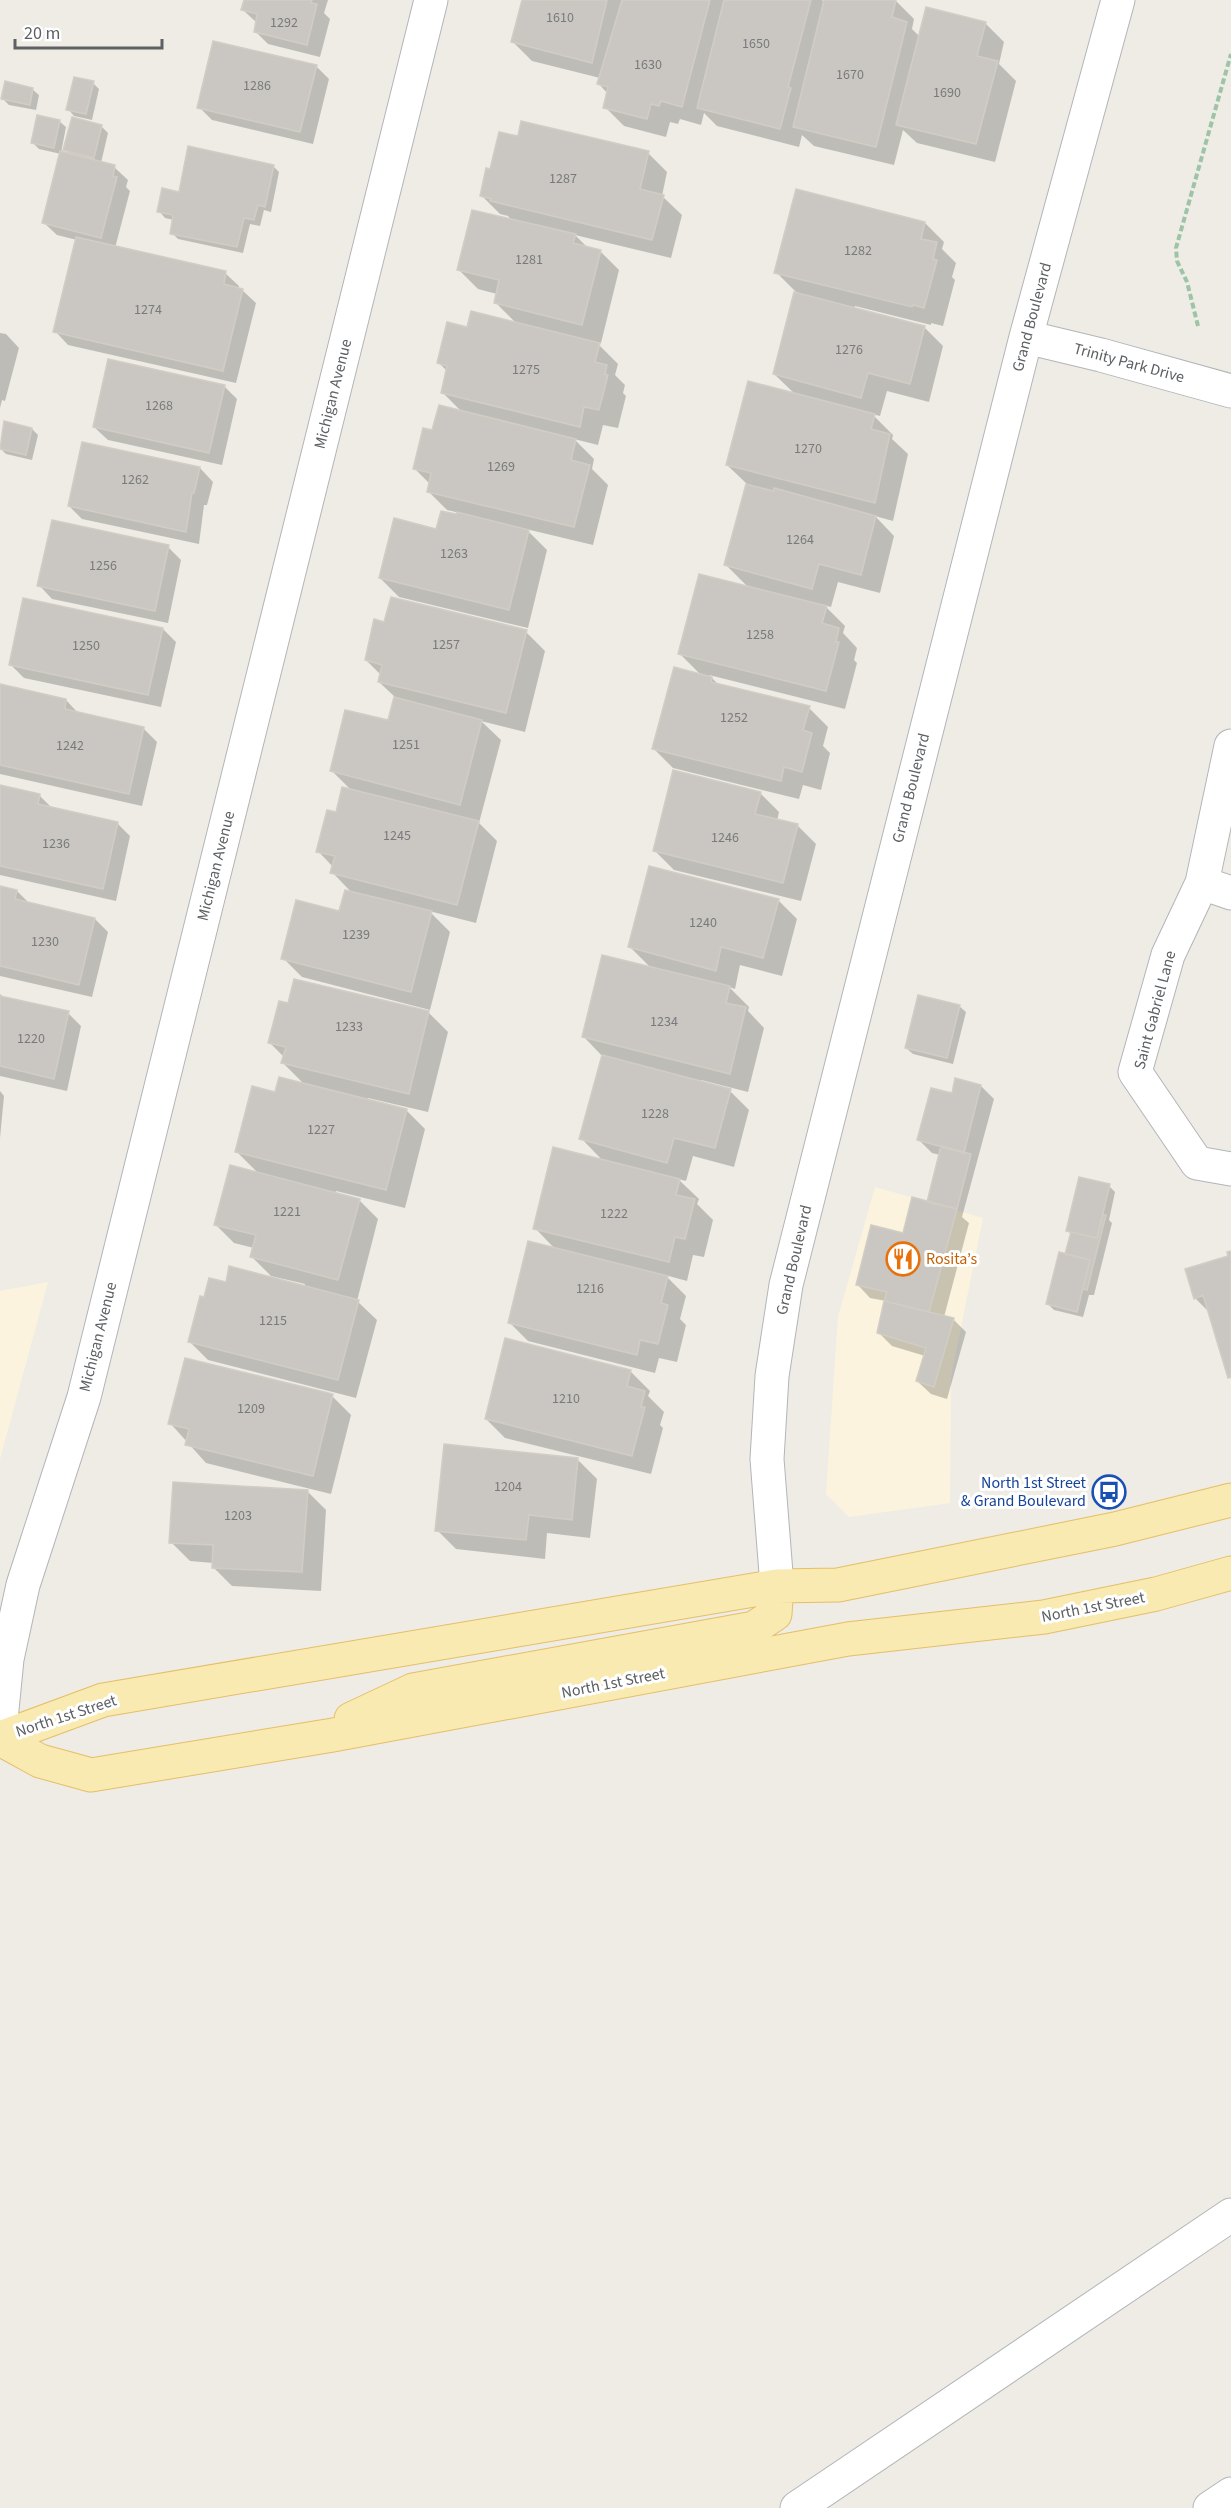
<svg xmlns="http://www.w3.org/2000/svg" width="1231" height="2508" font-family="'Source Sans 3',sans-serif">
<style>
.commercial{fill:#fbf3dd}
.shadow{fill:#0003}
.building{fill:#cac7c2;stroke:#d2cdc4;stroke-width:1.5}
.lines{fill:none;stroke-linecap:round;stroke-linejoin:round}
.minor-casing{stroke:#b2b5b9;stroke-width:35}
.major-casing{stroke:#e6be67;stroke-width:35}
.path{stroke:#9ec4a7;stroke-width:4;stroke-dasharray:6 3;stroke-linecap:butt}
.minor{stroke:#fff;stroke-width:33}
.major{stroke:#f8eab0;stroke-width:33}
.labels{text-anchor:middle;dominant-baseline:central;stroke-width:6;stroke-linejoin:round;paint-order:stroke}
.number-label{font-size:14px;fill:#787a7c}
.street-label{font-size:16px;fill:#5d6164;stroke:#fff}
.food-label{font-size:16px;fill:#c56008;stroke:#fff;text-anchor:start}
.transit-label{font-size:16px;fill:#164399;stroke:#fff;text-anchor:end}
</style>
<rect width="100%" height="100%" fill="#eeece5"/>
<path class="commercial" d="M 875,1187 L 983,1218 L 951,1377 L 950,1503 L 849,1517 L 826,1494 L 838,1317 Z
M 48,1282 L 0,1459 L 0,1291 Z"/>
<path class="shadow" d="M 246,0 L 328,0 L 324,13 L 330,19 L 320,57 L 268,44 L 255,31 L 257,23 L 243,10 Z
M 523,0 L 822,0 L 825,3 L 826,0 L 895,0 L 914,19 L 912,29 L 920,37 L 985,23 L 1004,42 L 999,64 L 1016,81 L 995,162 L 917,143 L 903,130 L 894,165 L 814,146 L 802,135 L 799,147 L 717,126 L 704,113 L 701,125 L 680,119 L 678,124 L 670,122 L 666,137 L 624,126 L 605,107 L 608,94 L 599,84 L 600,78 L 532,61 L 513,42 Z
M 316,66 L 329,79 L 313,144 L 212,120 L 199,107 Z
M 93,83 L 99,89 L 92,120 L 74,116 L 68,109 Z
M 32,89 L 39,95 L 36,110 L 9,105 L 2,98 Z
M 59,121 L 66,127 L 61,153 L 71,155 L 65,149 L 101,126 L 108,133 L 101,163 L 114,167 L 128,180 L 126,187 L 130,191 L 115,248 L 225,273 L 239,286 L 238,289 L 242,290 L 256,303 L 236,383 L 68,345 L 55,331 L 77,240 L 57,235 L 43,222 L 61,154 L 39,149 L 33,143 Z
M 519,138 L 648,153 L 667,172 L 662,196 L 682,215 L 671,258 L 575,235 L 588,248 L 600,251 L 619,270 L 601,343 L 596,342 L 618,364 L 615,375 L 625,385 L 623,393 L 626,396 L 618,428 L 603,425 L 598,445 L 574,439 L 594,459 L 592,469 L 608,485 L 593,545 L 526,529 L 547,550 L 528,628 L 399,597 L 380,578 L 437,530 L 460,516 L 460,513 L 447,510 L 428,491 L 430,484 L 415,469 L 434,431 L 462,412 L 442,392 L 447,371 L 439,363 L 468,328 L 518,325 L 495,302 L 497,294 L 478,289 L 459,270 L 512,221 L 508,216 L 500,214 L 481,195 L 491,171 Z
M 273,166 L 279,172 L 271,212 L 264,210 L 260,226 L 250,224 L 243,253 L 178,239 L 172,233 L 174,220 L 165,218 L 159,211 L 180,194 Z
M 925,223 L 944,242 L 942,249 L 956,263 L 952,277 L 955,280 L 943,326 L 931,323 L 931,325 L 855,306 L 854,309 L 924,327 L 943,346 L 929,402 L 887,391 L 880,416 L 872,414 L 893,435 L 892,439 L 908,454 L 893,521 L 875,516 L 894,536 L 880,593 L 838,582 L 831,607 L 824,605 L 845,626 L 843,633 L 857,648 L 854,660 L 857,663 L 845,709 L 709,675 L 719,685 L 809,708 L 828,727 L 823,746 L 830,753 L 821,790 L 803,785 L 799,799 L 673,768 L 654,749 L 702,676 L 680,654 L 749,588 L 726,565 L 747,484 L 727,465 L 796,395 L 774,374 L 796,292 L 776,272 Z
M 0,333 L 6,334 L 19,348 L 5,401 L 2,400 L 0,408 Z
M 224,386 L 237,399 L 222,465 L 108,440 L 94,427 Z
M 5,423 L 32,429 L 38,435 L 32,460 L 6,454 L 0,448 Z
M 200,468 L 213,482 L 207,505 L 204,505 L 199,544 L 82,519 L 69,506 Z
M 168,547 L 181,560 L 168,623 L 52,599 L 39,585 Z
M 385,624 L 526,632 L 545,651 L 525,732 L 481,721 L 501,740 L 479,823 L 497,841 L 476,923 L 429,911 L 450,932 L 430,1010 L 302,977 L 283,958 L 340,913 L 353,894 L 332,872 L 333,867 L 318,851 L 337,814 L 352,791 L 331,770 L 389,722 L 396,698 L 379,682 L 381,675 L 366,660 Z
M 163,629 L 176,642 L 161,707 L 24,678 L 11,665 Z
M 0,686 L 66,700 L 79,714 L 144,729 L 157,742 L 142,806 L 0,774 Z
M 0,787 L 40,796 L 53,809 L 117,823 L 130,836 L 116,901 L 0,875 Z
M 760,793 L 779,812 L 777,821 L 797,825 L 816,844 L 801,901 L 674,870 L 655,851 Z
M 0,887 L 17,891 L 30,904 L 95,919 L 108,932 L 92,997 L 0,976 Z
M 778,900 L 797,919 L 782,976 L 740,965 L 735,989 L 729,987 L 749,1007 L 748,1011 L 764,1028 L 748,1092 L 701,1080 L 700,1083 L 730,1091 L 749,1110 L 734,1167 L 693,1156 L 686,1181 L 678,1179 L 699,1199 L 697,1204 L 713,1220 L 704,1257 L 693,1255 L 687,1281 L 665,1275 L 686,1296 L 680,1319 L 686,1325 L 677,1362 L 659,1358 L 655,1373 L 528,1341 L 509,1322 L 555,1249 L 535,1228 L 603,1161 L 581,1138 L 603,1057 L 584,1037 L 651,968 L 630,947 Z
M 0,994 L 4,998 L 68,1013 L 81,1026 L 67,1091 L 0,1076 Z
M 959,1006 L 966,1012 L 953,1064 L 913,1054 L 906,1048 Z
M 429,1013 L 448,1032 L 428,1112 L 368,1098 L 367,1100 L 406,1110 L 425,1129 L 405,1208 L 336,1191 L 335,1194 L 359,1200 L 378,1219 L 357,1301 L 377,1320 L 356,1398 L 208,1360 L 189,1341 L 205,1299 L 227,1284 L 304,1287 L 305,1284 L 271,1276 L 252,1257 L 254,1248 L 234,1243 L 215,1224 L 259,1174 L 237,1152 L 276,1094 L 305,1085 L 283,1063 L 284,1057 L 269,1042 Z
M 981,1086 L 994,1099 L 962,1217 L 969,1223 L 944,1317 L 953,1319 L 966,1332 L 947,1399 L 931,1394 L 917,1381 L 925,1356 L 892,1346 L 879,1333 L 886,1301 L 870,1298 L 857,1284 L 904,1235 L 928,1203 L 940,1155 L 932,1153 L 919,1140 L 953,1095 Z
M 0,1091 L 4,1096 L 0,1138 Z
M 1109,1186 L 1115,1192 L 1109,1220 L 1112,1223 L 1094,1295 L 1089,1295 L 1083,1317 L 1054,1310 L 1048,1304 L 1066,1255 L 1072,1235 L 1068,1231 Z
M 1231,1252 L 1231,1378 L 1208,1311 L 1195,1298 L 1230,1257 Z
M 631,1372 L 650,1391 L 648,1396 L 664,1412 L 660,1425 L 663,1428 L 651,1474 L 505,1438 L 486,1419 Z
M 332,1396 L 351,1415 L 331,1494 L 206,1463 L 170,1423 Z
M 578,1460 L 597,1479 L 590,1538 L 547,1533 L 545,1559 L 456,1549 L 437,1530 Z
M 307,1491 L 326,1510 L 321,1591 L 232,1586 L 213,1567 L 213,1563 L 190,1561 L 171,1542 Z"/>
<path class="building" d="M 244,0 L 312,0 L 311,3 L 317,4 L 307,45 L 254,32 L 257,14 L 241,10 Z
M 522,0 L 607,0 L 592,63 L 511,42 Z
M 622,0 L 710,0 L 682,107 L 661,101 L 659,106 L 651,104 L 647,119 L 603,108 L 608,87 L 597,84 Z
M 724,0 L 811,0 L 788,87 L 791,88 L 780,129 L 697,108 Z
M 824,0 L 896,0 L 892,17 L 907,22 L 876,147 L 793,127 Z
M 926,7 L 986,22 L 977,56 L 998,61 L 976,144 L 896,125 Z
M 213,41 L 317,65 L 300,132 L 197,108 Z
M 74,77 L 94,81 L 86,114 L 66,110 Z
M 5,81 L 33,88 L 30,105 L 1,99 Z
M 37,115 L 60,120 L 54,148 L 31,143 Z
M 72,117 L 102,125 L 94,158 L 63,150 Z
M 521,121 L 649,151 L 640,189 L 664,195 L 652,240 L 490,201 L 491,199 L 480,196 L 486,168 L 490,169 L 499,132 L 518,136 Z
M 188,146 L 274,165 L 265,207 L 258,205 L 254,220 L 244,218 L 237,247 L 170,234 L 173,215 L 157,212 L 162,188 L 179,192 Z
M 60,151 L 115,165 L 113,176 L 117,177 L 101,238 L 42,223 Z
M 796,189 L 925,222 L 921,239 L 937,242 L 933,259 L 937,260 L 924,308 L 913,305 L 912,307 L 774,273 Z
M 472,210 L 576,234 L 573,243 L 601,250 L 582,325 L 494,303 L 499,280 L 457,270 Z
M 76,237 L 226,271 L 224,284 L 243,289 L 223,371 L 53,332 Z
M 794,292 L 925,326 L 910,384 L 868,373 L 861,398 L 773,374 Z
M 471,311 L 600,343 L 595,362 L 607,365 L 605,374 L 608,375 L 599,410 L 584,407 L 580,427 L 441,393 L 447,366 L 437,363 L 447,322 L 467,327 Z
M 108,359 L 225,385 L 209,453 L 93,427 Z
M 748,381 L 875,414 L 871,429 L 890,434 L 875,503 L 726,465 Z
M 439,405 L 576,439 L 571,460 L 590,465 L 574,527 L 427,492 L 431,473 L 413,469 L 423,428 L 432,430 Z
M 4,421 L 32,428 L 26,455 L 0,449 Z
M 82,442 L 200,467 L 194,493 L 192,493 L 186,532 L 68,506 Z
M 746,484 L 773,491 L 774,488 L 876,516 L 861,575 L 819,564 L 812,589 L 724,565 Z
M 441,511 L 456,514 L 457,512 L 529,530 L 509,610 L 379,578 L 394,518 L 436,529 Z
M 52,520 L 169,545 L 155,611 L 37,586 Z
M 699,574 L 827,606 L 822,623 L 839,628 L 836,642 L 839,642 L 826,691 L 678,654 Z
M 391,597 L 527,630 L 506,713 L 378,682 L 382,665 L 365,660 L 374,619 L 384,622 Z
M 23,598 L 163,628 L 148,695 L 9,665 Z
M 674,667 L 712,677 L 711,682 L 810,706 L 803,730 L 812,733 L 802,772 L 784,767 L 781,781 L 652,749 Z
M 0,684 L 66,699 L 65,709 L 144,727 L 129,794 L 0,765 Z
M 394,697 L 482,720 L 460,805 L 330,771 L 345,710 L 388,720 Z
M 673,770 L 761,792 L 755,814 L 798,824 L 783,883 L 653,851 Z
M 0,785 L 40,794 L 38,804 L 118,822 L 103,889 L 0,866 Z
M 342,787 L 479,821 L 457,905 L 330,873 L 335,856 L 316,852 L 327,810 L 336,812 Z
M 649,866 L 779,899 L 763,958 L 721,947 L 716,971 L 628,947 Z
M 0,886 L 17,890 L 15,899 L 95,918 L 79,985 L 0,966 Z
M 345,890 L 432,911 L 411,992 L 281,959 L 296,900 L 339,911 Z
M 602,955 L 730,986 L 726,1003 L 746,1007 L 730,1074 L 582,1037 Z
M 294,979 L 429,1011 L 409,1094 L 281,1063 L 286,1047 L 268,1043 L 279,1001 L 288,1003 Z
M 918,995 L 960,1005 L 947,1058 L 905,1048 Z
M 0,996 L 69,1011 L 54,1079 L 0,1066 Z
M 602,1055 L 731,1089 L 715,1148 L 674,1138 L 667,1163 L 579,1139 Z
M 279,1077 L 407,1109 L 386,1190 L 235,1152 L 252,1086 L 275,1092 Z
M 955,1078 L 981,1085 L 964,1153 L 917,1140 L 931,1088 L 952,1093 Z
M 941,1146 L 971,1154 L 957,1209 L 927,1202 Z
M 553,1147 L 680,1179 L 676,1195 L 695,1199 L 685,1239 L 675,1237 L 669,1262 L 533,1229 Z
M 230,1165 L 360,1199 L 338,1280 L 250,1257 L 256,1235 L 214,1225 Z
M 1079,1177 L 1110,1184 L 1097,1238 L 1066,1231 Z
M 912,1197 L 957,1209 L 929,1312 L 884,1301 L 887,1292 L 856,1285 L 871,1225 L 903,1233 Z
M 1103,1215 L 1106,1215 L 1087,1290 L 1083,1289 L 1090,1260 L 1065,1254 L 1071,1232 L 1097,1238 Z
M 528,1241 L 668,1276 L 661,1303 L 668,1305 L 658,1344 L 640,1340 L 637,1355 L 508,1323 Z
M 1231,1251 L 1231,1377 L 1228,1378 L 1203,1295 L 1194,1299 L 1185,1269 L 1228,1256 L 1227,1252 Z
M 1059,1252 L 1090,1260 L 1077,1312 L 1046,1304 Z
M 229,1266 L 359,1300 L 338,1380 L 188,1342 L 200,1296 L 204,1297 L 209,1278 L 226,1282 Z
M 884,1301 L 954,1318 L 934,1387 L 916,1381 L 926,1348 L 877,1333 Z
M 505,1338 L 631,1370 L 627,1386 L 645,1391 L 641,1407 L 645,1407 L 632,1456 L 485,1419 Z
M 185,1358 L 333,1394 L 313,1476 L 185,1445 L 189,1429 L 168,1424 Z
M 444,1444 L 578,1458 L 572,1520 L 529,1515 L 526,1540 L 435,1531 Z
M 173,1482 L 308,1490 L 302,1572 L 212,1568 L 213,1545 L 169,1543 Z"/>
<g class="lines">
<g class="minor-casing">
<path id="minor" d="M 1026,337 L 1101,355 L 1231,391
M 1231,746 L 1202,883 L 1168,955 L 1135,1072 L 1197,1163 L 1231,1169
M 1202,883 L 1231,893
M 777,1586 L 767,1459 L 772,1376 L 786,1285 L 1026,337 L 1118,0
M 0,1730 L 7,1659 L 23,1585 L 84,1397 L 431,0
M 797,2508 L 1231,2215
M 1210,2508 L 1231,2494"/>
</g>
<g class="major-casing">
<path id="major" d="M 351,1719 L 413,1690 L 754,1628 L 775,1614 L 777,1586
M 0,1738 L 103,1700 L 777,1586 L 838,1585 L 1115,1529 L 1231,1500
M 0,1739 L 40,1761 L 91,1775 L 333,1735 L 848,1639 L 1044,1617 L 1156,1594 L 1231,1573"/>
</g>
<path class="path" d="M 1198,326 L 1187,282 L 1177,261 L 1176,248 L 1231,54"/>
<use href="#minor" class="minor"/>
<use href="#major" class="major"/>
</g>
<defs>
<g id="restaurant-ring" transform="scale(1.725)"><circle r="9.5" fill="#fff" stroke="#e8710a" stroke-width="1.5"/><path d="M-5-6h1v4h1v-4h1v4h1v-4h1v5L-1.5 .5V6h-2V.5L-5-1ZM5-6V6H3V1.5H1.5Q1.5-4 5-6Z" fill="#e8710a"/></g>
<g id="bus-ring" transform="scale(1.725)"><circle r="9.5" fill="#fff" stroke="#1a4fb4" stroke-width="1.5"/><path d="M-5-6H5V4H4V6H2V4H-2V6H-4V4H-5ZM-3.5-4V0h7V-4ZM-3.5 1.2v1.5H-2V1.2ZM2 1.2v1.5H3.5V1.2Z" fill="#1a4fb4"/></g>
</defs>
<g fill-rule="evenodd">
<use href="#restaurant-ring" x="903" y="1259"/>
<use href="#bus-ring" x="1109" y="1492"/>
</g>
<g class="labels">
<g class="number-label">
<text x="560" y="18">1610</text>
<text x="284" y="23">1292</text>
<text x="756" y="44">1650</text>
<text x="648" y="65">1630</text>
<text x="850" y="75">1670</text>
<text x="257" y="86">1286</text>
<text x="947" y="93">1690</text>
<text x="563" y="179">1287</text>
<text x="858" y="251">1282</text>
<text x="529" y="260">1281</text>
<text x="148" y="310">1274</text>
<text x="849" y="350">1276</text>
<text x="526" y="370">1275</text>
<text x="159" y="406">1268</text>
<text x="808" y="449">1270</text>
<text x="501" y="467">1269</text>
<text x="135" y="480">1262</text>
<text x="800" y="540">1264</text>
<text x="454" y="554">1263</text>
<text x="103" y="566">1256</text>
<text x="760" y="635">1258</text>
<text x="446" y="645">1257</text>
<text x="86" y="646">1250</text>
<text x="734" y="718">1252</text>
<text x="406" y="745">1251</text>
<text x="70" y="746">1242</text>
<text x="397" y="836">1245</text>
<text x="725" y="838">1246</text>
<text x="56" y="844">1236</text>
<text x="703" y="923">1240</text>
<text x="356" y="935">1239</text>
<text x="45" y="942">1230</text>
<text x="664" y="1022">1234</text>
<text x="349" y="1027">1233</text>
<text x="31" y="1039">1220</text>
<text x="655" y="1114">1228</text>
<text x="321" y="1130">1227</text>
<text x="287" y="1212">1221</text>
<text x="614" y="1214">1222</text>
<text x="590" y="1289">1216</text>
<text x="273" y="1321">1215</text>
<text x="566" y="1399">1210</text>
<text x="251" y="1409">1209</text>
<text x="508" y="1487">1204</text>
<text x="238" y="1516">1203</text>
</g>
<g class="street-label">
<text transform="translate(1032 317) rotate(-75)">Grand Boulevard</text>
<text transform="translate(1129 363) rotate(15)">Trinity Park Drive</text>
<text transform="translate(333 394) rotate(-76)">Michigan Avenue</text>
<text transform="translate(911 788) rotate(-76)">Grand Boulevard</text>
<text transform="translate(216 866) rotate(-76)">Michigan Avenue</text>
<text transform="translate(1155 1010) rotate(-75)">Saint Gabriel Lane</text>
<text transform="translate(794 1260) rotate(-77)">Grand Boulevard</text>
<text transform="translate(98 1337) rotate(-76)">Michigan Avenue</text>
<text transform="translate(1093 1607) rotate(-11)">North 1st Street</text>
<text transform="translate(613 1683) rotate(-11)">North 1st Street</text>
<text transform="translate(66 1716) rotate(-18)">North 1st Street</text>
</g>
<g class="food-label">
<text x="926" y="1259">Rosita’s</text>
</g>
<g class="transit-label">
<text x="1086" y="1483">North 1st Street<tspan x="1086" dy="18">&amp; Grand Boulevard</tspan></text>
</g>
</g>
<path d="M15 39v9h147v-9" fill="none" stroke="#5d6164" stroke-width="3"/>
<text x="24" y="39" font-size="18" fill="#5d6164" stroke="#ffffff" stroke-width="4.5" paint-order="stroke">20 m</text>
</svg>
